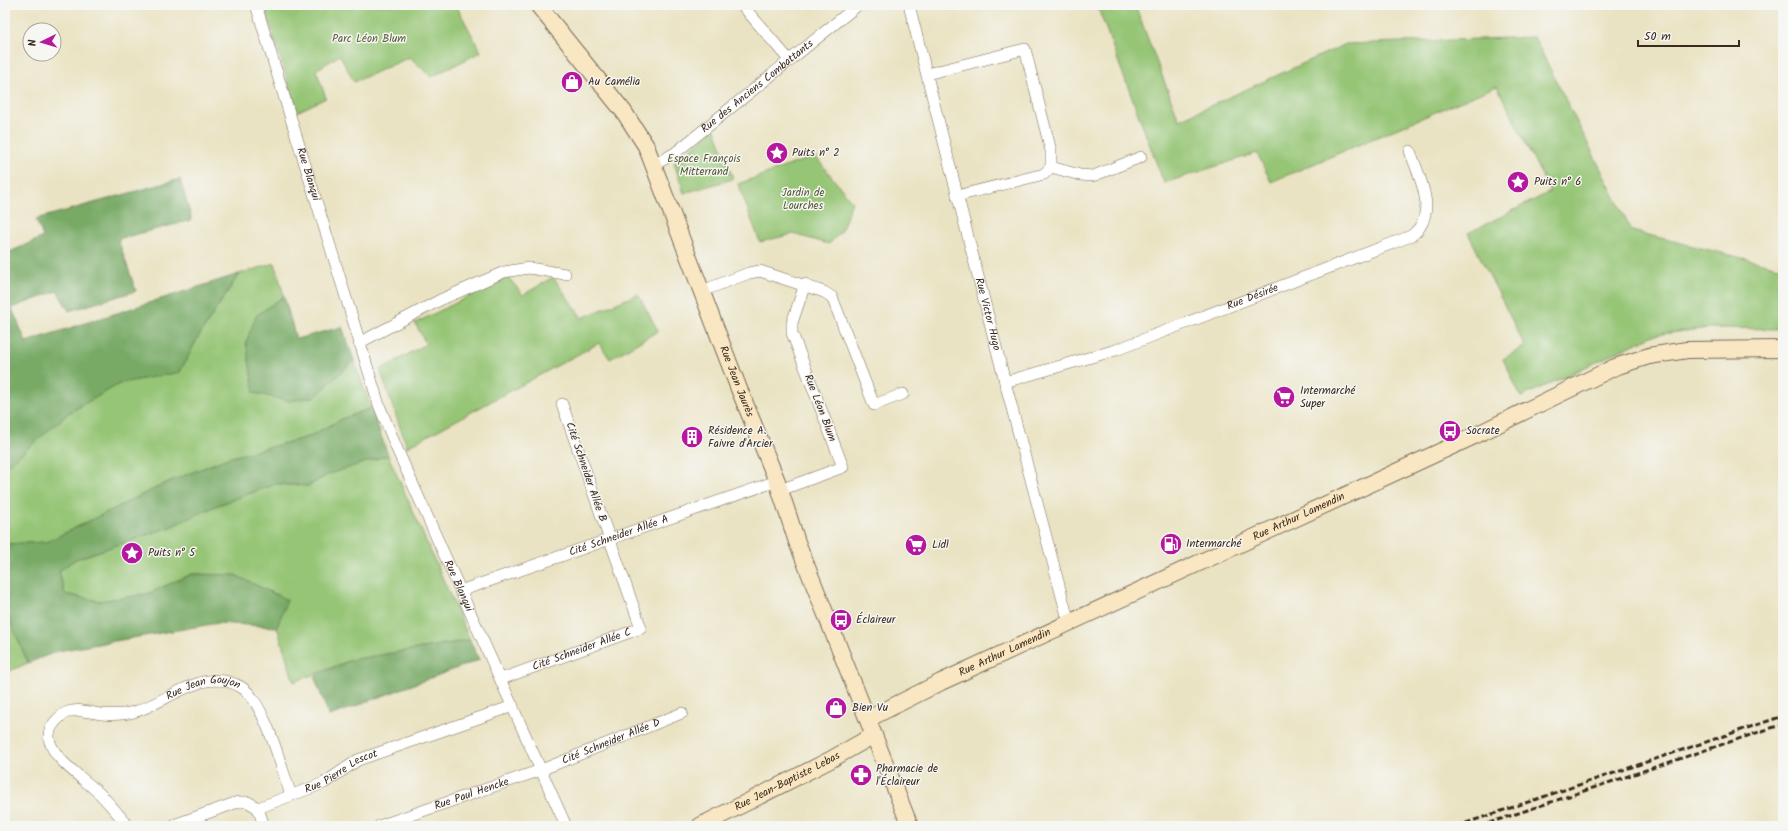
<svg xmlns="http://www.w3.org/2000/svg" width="1788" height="831" font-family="Kalam,sans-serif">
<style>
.green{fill:#95c575;stroke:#68784a}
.forest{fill:#78aa66;stroke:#5a6a42}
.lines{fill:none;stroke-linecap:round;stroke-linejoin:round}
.street-casing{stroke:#786b58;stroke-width:12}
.secondary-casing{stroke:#786b58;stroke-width:18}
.street{stroke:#fff;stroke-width:11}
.secondary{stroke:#f9e7c3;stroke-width:16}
.rail{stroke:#3b2a1e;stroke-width:3;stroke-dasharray:6 3;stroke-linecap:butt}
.labels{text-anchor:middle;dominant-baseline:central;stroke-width:3;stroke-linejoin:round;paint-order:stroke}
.park-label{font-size:11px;fill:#565838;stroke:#f6f6f2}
.poi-label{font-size:11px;fill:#3b2a1e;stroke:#f6f6f2;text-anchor:start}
.street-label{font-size:11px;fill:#3b2a1e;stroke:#f6f6f2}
</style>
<rect width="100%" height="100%" fill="#f6f6f2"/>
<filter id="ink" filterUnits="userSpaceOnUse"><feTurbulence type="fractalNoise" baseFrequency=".025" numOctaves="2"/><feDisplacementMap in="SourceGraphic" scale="8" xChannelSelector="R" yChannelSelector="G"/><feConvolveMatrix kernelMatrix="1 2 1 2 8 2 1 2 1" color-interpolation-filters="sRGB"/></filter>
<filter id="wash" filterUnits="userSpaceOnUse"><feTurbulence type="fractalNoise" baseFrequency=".012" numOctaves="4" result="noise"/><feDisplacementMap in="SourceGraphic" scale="16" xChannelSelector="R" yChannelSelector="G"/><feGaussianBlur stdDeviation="0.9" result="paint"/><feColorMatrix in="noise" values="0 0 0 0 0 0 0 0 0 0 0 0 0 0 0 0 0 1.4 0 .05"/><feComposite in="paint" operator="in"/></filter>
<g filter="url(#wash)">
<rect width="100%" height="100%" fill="#eae3c3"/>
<path class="green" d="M 264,5 L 456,5 L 481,52 L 431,77 L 410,57 L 354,82 L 340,55 L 316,70 L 326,98 L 297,112 Z
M 1097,5 L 1135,5 L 1179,120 L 1346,44 L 1534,37 L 1632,231 L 1783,268 L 1783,329 L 1709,328 L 1654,335 L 1521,397 L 1503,359 L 1525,346 L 1468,233 L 1550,192 L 1497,86 L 1271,182 L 1257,153 L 1164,183 Z
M 715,129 L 733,179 L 684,193 L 674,163 Z
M 815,156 L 852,202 L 841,232 L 829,244 L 793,234 L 760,242 L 738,184 Z
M 275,263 L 284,296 L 256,316 L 315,397 L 354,360 L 371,408 L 342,419 L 308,437 L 228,458 L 168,482 L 47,542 L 5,544 L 5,466 L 14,460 L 70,412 L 121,383 L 180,372 L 197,339 L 239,274 Z
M 508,277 L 523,295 L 553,277 L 582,318 L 638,294 L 658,331 L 610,359 L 599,343 L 407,447 L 380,370 L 426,344 L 415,323 Z
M 388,455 L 470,640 L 351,660 L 294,682 L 277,627 L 287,600 L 235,575 L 192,574 L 147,594 L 99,601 L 65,594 L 59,571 L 76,559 L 170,527 L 218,505 L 276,484 L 308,486 L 329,474 Z
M 5,609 L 28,663 L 5,673 Z"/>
<path class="forest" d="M 180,179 L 192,220 L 118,239 L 136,291 L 69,311 L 57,291 L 12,308 L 26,342 L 239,274 L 197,339 L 180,372 L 121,383 L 70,412 L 14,460 L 5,466 L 5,254 L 43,237 L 36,219 Z
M 284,296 L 296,339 L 342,327 L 354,360 L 315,397 L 288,401 L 254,393 L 246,342 L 256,316 Z
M 371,408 L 388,455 L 329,474 L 308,486 L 276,484 L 218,505 L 170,527 L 76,559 L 59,571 L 65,594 L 99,601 L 147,594 L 192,574 L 235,575 L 287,600 L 277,627 L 218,623 L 58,651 L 28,663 L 5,609 L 5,544 L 47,542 L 168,482 L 228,458 L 308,437 L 342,419 Z
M 470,640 L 479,660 L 329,716 L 314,676 L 351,660 Z"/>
</g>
<g filter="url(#ink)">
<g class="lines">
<g class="street-casing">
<g id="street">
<path id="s1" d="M 256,5 L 379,405 L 397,449 L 566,826"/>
<path d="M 742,5 L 790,61"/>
<path id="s2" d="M 909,5 L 1005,382 L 1069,623"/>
<path d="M 927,74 L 1025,49 L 1051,151 L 1051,167 L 1044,174 L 957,196"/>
<path id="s3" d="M 654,165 L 675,153 L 858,5"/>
<path d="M 1051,167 L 1080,175 L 1093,176 L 1141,157"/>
<path d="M 702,291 L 749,273 L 760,271 L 824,292 L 832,297 L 834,302 L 874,405 L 903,394"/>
<path d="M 359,343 L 440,300 L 504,272 L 529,268 L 565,274"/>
<path id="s4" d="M 1005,382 L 1116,350 L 1411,236 C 1440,214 1419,177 1410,151"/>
<path d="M 780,490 L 843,467 L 792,333 L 792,323 L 805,284"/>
<path id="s5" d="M 460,591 L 777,481"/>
<path id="s6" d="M 501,679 L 641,628 L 562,404"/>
<path d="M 258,808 L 264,826"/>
<path id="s7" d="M 128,826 C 119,815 110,804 100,794 C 86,780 50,758 49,737 C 48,727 60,715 68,712 C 78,708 91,713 101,714 C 112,715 123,715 134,712 C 169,702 204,665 241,687 C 265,701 281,768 291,795"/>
<path id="s8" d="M 171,826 L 238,802 L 248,802 L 258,808 L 324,783 L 358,760 L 513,706"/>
<path id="s9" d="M 379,826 L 541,770 L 682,713"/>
</g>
</g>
<g class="secondary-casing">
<g id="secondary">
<path id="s10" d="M 538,5 L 624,112 L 646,146 L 739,389 L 777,481 L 797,542 L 910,826"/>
<path id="s11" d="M 868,719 L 941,682 L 1474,436 L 1615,367 L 1649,356 L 1687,350 L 1783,349"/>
<path id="s12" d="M 700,826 L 830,760 L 874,735"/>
</g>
</g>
<use href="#street" class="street"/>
<use href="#secondary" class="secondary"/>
<path class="rail" d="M 1457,826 L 1783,716
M 1480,826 L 1783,724"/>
</g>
</g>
<defs>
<g id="shop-disc" transform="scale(1.15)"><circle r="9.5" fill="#b5179e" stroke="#f6f6f2"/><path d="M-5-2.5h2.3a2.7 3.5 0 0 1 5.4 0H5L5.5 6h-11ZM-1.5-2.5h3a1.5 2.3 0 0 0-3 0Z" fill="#fff"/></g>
<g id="sight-disc" transform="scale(1.15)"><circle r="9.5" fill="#b5179e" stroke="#f6f6f2"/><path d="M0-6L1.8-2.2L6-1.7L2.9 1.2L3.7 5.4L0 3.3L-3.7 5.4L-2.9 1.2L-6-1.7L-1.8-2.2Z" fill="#fff"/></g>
<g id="supermarket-disc" transform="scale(1.15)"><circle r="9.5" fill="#b5179e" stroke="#f6f6f2"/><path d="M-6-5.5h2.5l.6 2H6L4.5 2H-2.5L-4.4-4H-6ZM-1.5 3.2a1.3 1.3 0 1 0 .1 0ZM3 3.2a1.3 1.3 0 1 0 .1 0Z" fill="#fff"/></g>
<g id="bus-disc" transform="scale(1.15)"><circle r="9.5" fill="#b5179e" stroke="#f6f6f2"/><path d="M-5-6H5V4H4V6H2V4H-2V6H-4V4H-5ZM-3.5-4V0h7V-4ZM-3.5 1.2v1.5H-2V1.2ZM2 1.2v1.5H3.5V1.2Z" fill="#fff"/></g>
<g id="building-disc" transform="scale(1.15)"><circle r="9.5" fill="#b5179e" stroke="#f6f6f2"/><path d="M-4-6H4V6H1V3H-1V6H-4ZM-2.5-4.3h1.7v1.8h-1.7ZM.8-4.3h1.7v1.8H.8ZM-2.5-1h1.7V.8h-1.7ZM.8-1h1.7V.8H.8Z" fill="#fff"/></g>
<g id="fuel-disc" transform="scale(1.15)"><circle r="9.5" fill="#b5179e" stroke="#f6f6f2"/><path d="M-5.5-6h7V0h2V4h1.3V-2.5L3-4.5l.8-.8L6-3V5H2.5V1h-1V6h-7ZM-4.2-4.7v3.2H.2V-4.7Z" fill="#fff"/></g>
<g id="pharmacy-disc" transform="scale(1.15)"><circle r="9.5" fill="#b5179e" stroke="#f6f6f2"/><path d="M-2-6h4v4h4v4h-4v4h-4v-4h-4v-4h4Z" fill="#fff"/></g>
</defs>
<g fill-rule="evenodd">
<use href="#shop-disc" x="572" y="82"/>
<use href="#sight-disc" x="777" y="153"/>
<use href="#sight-disc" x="1518" y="182"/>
<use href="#supermarket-disc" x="1284" y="397"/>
<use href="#bus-disc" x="1450" y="431"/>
<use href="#building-disc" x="692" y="437"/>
<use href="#fuel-disc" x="1171" y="544"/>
<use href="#supermarket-disc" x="916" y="545"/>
<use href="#sight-disc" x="132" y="553"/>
<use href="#bus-disc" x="841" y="620"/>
<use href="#shop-disc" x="836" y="708"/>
<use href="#pharmacy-disc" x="861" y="775"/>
</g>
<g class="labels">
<g class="park-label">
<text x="369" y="39">Parc Léon Blum</text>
<text x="704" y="159">Espace François<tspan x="704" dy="13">Mitterrand</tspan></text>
<text x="803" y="193">Jardin de<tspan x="803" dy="13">Lourches</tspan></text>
</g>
<g class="poi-label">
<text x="588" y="82">Au Camélia</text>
<text x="792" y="153">Puits n° 2</text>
<text x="1534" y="182">Puits n° 6</text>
<text x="1300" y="391">Intermarché<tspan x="1300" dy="13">Super</tspan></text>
<text x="708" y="431">Résidence A.<tspan x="708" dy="13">Faivre d'Arcier</tspan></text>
<text x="1466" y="431">Socrate</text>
<text x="1186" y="544">Intermarché</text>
<text x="932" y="545">Lidl</text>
<text x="148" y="553">Puits n° 5</text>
<text x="856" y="620">Éclaireur</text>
<text x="852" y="708">Bien Vu</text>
<text x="876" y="769">Pharmacie de<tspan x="876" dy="13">l'Éclaireur</tspan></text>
</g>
<g class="street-label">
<text stroke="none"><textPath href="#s3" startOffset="130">Rue des Anciens Combattants</textPath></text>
<text stroke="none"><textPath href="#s1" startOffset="177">Rue Blanqui</textPath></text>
<text stroke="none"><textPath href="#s4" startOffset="262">Rue Désirée</textPath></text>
<text stroke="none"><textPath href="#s2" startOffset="319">Rue Victor Hugo</textPath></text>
<text stroke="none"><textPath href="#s10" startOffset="430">Rue Jean Jaurès</textPath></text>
<text transform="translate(820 408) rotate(69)">Rue Léon Blum</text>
<text transform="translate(586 472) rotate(71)">Cité Schneider Allée B</text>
<text stroke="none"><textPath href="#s11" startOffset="476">Rue Arthur Lamendin</textPath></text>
<text stroke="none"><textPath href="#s5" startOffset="168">Cité Schneider Allée A</textPath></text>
<text stroke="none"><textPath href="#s1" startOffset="616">Rue Blanqui</textPath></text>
<text stroke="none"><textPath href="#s6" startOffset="86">Cité Schneider Allée C</textPath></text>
<text stroke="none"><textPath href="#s11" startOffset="152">Rue Arthur Lamendin</textPath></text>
<text stroke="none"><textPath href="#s7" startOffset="295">Rue Jean Goujon</textPath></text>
<text stroke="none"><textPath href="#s9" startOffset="247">Cité Schneider Allée D</textPath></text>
<text stroke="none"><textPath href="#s8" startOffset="184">Rue Pierre Lescot</textPath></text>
<text stroke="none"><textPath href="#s12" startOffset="98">Rue Jean-Baptiste Lebas</textPath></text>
<text stroke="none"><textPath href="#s9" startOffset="98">Rue Paul Hencke</textPath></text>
</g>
</g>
<rect width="1788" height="831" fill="none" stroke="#f6f6f2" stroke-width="20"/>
<g transform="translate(42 42) rotate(265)"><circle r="19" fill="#f6f6f2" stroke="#aba49d"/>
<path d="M0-3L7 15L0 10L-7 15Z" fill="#b5179e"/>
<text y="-6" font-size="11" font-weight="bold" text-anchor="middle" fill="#3b2a1e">N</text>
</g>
<path d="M1638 40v6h101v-6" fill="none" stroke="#3b2a1e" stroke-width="2"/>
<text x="1644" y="40" font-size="12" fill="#3b2a1e" stroke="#f6f6f2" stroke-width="3" paint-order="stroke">50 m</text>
</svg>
